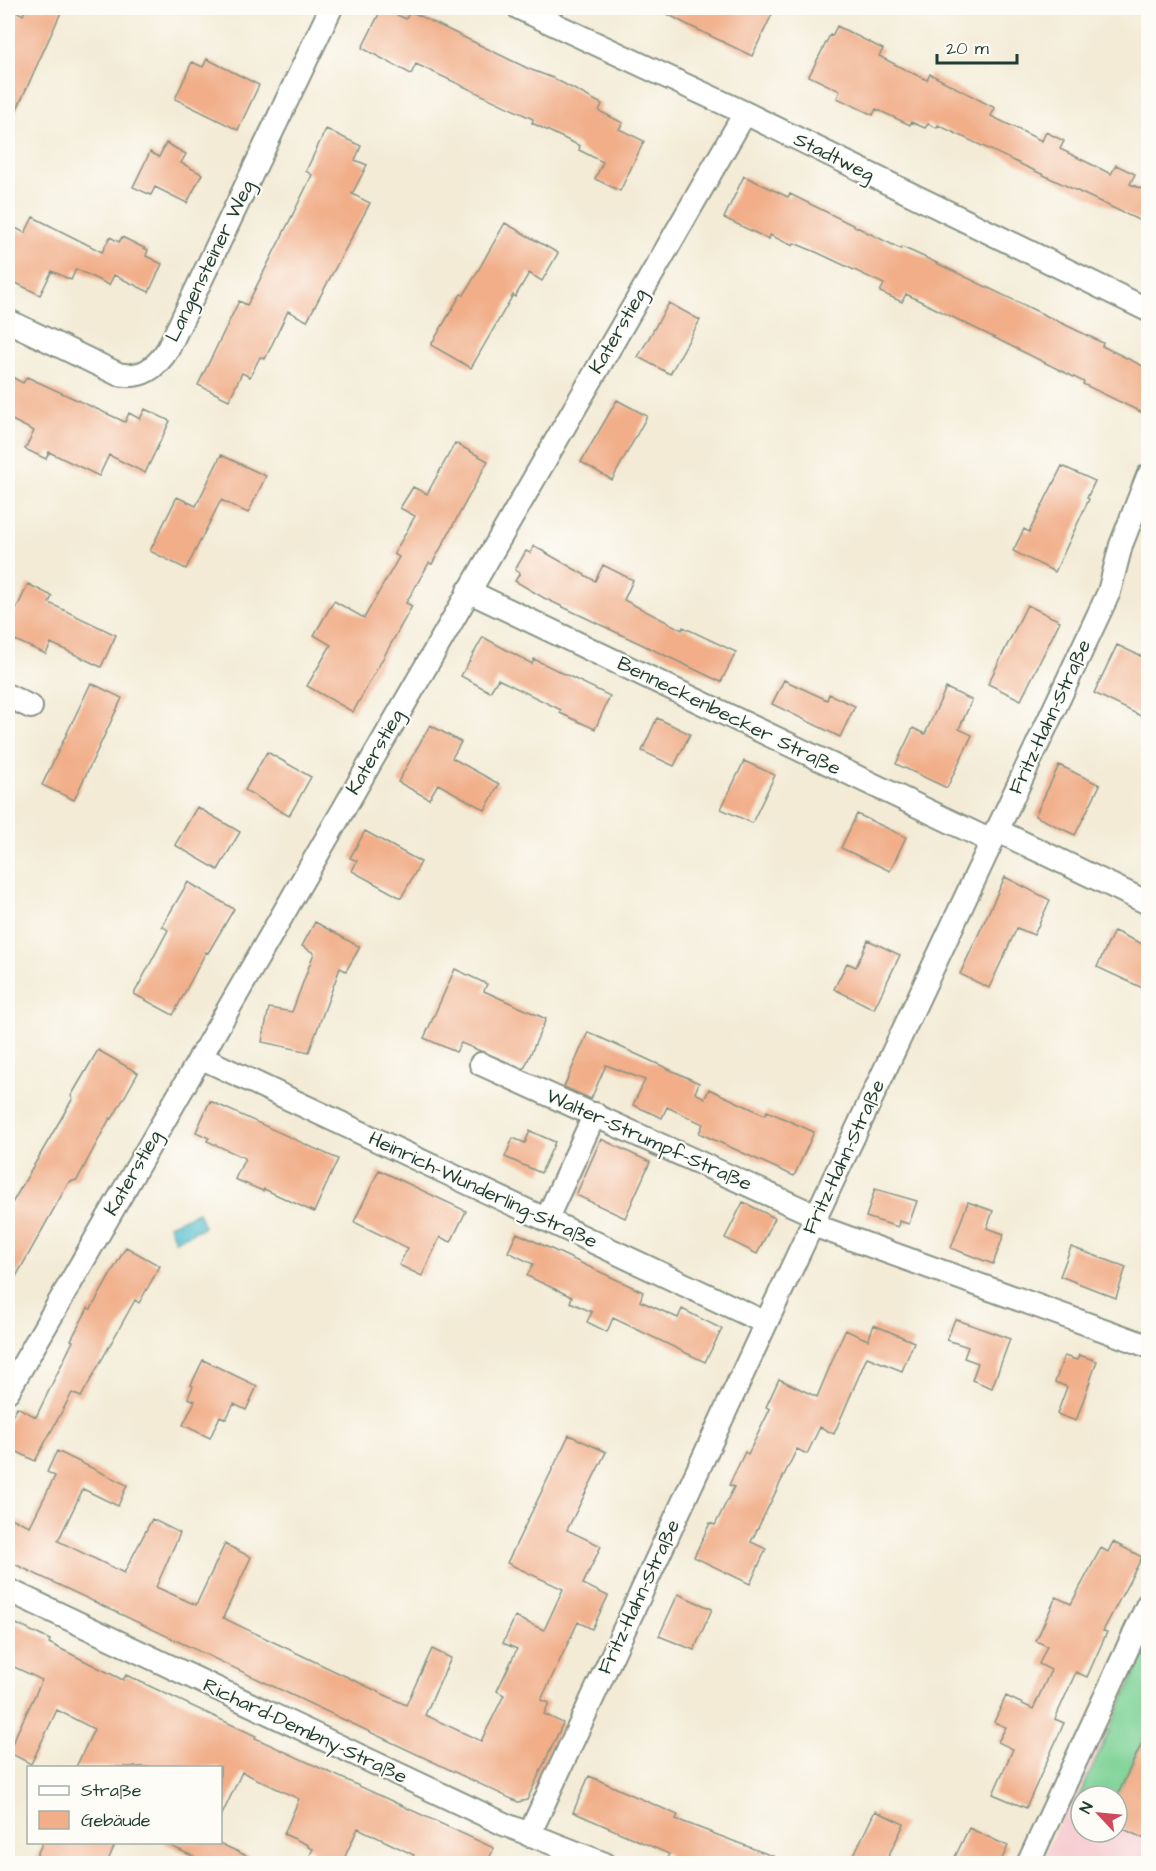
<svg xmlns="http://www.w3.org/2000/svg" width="1156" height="1871" font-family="'Architects Daughter',sans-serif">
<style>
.built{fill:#f7cfd3;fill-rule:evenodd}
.green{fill:#7dd295;stroke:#4e8864;stroke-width:1.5}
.water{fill:#51bccd;stroke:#387c80;stroke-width:1.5}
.building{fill:#f1ae89}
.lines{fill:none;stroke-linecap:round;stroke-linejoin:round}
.street-casing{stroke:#899485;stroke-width:26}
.street{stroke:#fff;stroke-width:22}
.labels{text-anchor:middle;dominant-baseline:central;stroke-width:4.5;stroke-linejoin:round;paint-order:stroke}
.street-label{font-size:20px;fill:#1f3d34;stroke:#fdfcf7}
</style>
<rect width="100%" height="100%" fill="#fdfcf7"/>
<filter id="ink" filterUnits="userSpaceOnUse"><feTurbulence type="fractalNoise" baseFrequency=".0167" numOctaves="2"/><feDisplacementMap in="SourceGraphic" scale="12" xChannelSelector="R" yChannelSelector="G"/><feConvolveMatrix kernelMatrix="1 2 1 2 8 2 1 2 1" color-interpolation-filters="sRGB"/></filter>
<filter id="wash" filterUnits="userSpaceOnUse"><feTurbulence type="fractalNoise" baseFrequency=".008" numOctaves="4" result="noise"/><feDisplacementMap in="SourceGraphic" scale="24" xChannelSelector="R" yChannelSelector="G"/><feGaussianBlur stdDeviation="1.35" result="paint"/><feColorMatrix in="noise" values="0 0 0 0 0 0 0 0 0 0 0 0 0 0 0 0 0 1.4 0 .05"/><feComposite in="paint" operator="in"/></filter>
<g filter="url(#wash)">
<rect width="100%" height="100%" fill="#f3ebd6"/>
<path class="built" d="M 1148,1634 L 1148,1863 L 1040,1863 ZM 1081,1796 L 1117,1796 L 1117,1832 L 1081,1832 Z"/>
<path class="green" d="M 1148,1645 L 1148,1728 L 1117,1796 L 1081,1796 L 1081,1809 L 1075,1806 Z"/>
<path class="water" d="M 198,1212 L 204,1227 L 175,1241 L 169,1225 Z"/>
<g id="blocks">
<path class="building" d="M 26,8 L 63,8 L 8,129 L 8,23 L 14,10 L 23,15 Z
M 382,8 L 406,19 L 410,11 L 529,69 L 553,78 L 602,104 L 599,111 L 623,123 L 619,129 L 644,141 L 620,191 L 595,179 L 603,162 L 579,150 L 580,146 L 532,123 L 533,119 L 416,64 L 411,74 L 362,48 Z
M 656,8 L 775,8 L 752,56 L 686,24 Z
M 837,26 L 883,49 L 879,56 L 904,69 L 927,80 L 930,74 L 995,108 L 991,116 L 1042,141 L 1046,132 L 1064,141 L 1060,149 L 1111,174 L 1116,165 L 1135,174 L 1130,184 L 1149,192 L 1149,225 L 938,125 L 937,128 L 928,124 L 925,128 L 911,122 L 910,125 L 876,109 L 873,115 L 837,98 L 840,91 L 809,76 L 830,35 L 832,36 Z
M 207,59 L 259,85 L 238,130 L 175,99 L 192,62 L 203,67 Z
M 326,129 L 361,146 L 355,160 L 367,165 L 352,194 L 370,203 L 307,321 L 288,311 L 265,359 L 260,357 L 250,377 L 242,373 L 229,400 L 198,385 L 239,301 L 247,305 L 292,216 L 312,175 L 306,171 Z
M 166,143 L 186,154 L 181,163 L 202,174 L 187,203 L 155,187 L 151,195 L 133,187 L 150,152 L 159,157 Z
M 744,176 L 788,197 L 790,194 L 901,249 L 902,247 L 924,257 L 1103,343 L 1102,346 L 1149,369 L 1149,416 L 1083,384 L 1084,382 L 906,294 L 902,302 L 880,292 L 884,284 L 816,252 L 794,243 L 793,246 L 770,235 L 769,239 L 762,236 L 724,218 Z
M 33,217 L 102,252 L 110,237 L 119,242 L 122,237 L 148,250 L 146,256 L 162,264 L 149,292 L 114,275 L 109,285 L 76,269 L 71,280 L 52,271 L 40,295 L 8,279 L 8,224 L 25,233 Z
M 505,223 L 558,253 L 542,281 L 529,273 L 515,297 L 513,295 L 471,368 L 431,345 L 461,294 L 464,295 Z
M 669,303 L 700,320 L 670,374 L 638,357 Z
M 8,375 L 23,383 L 27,377 L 125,422 L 129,413 L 140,419 L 145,409 L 170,421 L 145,473 L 109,455 L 99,476 L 49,452 L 46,459 L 25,449 L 34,431 L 8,418 Z
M 617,400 L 647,416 L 612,480 L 581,462 Z
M 455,443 L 488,461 L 432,564 L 429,563 L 406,603 L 412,606 L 353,712 L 307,686 L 331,645 L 314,635 L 334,601 L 364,618 L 399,557 L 394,554 L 415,516 L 400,508 L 413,487 L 427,494 Z
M 221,455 L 266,476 L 248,513 L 221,500 L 186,569 L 150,551 L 177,497 L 196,506 Z
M 1062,466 L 1095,481 L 1087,498 L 1089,499 L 1055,572 L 1013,551 L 1024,529 L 1029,532 Z
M 534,546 L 595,581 L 603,565 L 633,580 L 624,600 L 682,630 L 683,627 L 736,652 L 721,682 L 544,598 L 515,581 L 520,573 L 515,570 L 526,551 L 530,553 Z
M 28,584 L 52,596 L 49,603 L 116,635 L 101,667 L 51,643 L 46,654 L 8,637 L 8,627 Z
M 1027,605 L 1060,621 L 1021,700 L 988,684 Z
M 483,637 L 532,664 L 534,659 L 610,696 L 595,729 L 560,713 L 561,710 L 498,679 L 490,692 L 461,676 Z
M 1117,645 L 1149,660 L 1149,720 L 1094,693 Z
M 784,680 L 827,700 L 829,694 L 855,706 L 840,737 L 772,704 Z
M 91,683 L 122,698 L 74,800 L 42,785 Z
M 946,688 L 972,700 L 959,729 L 972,735 L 947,788 L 896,764 L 913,728 L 925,734 Z
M 657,718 L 690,734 L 674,766 L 642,751 Z
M 430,725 L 461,742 L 452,758 L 499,784 L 485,810 L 438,784 L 429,799 L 398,782 Z
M 267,752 L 311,777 L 289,816 L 245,790 Z
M 744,761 L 775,775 L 752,823 L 721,809 Z
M 1059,765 L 1100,785 L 1075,835 L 1035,816 Z
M 197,807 L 240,832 L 218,870 L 175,845 Z
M 857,814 L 906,837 L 890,871 L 841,848 Z
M 365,831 L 421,862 L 401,898 L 352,871 L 357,861 L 350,858 Z
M 1005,877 L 1050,900 L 1034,935 L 1017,928 L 989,988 L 960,974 Z
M 188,882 L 234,909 L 208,953 L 206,952 L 173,1015 L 134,994 L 168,930 L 162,926 Z
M 315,922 L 360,947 L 346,971 L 340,968 L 309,1052 L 262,1042 L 269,1008 L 292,1012 L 314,953 L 302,946 Z
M 1114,931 L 1149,947 L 1149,991 L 1097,967 Z
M 868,940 L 900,955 L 874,1009 L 834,989 L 847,963 L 856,967 Z
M 455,969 L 487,984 L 484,991 L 546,1019 L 524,1069 L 461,1043 L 456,1052 L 424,1038 Z
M 588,1032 L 699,1083 L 695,1093 L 705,1098 L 709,1089 L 765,1115 L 767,1111 L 814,1132 L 794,1176 L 699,1133 L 703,1124 L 667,1107 L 662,1118 L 633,1105 L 645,1080 L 606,1065 L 591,1099 L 564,1087 Z
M 98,1050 L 138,1073 L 112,1119 L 110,1118 L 77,1180 L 69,1182 L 8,1291 L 8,1210 L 73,1098 L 71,1096 Z
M 210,1101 L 338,1159 L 314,1212 L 264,1189 L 263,1191 L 235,1179 L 245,1158 L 207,1141 L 209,1138 L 196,1132 Z
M 530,1131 L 555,1142 L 541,1173 L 505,1157 L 513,1138 L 525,1143 Z
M 601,1139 L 650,1162 L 625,1218 L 576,1195 Z
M 379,1170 L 466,1211 L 451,1242 L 440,1237 L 422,1276 L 399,1265 L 408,1248 L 354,1222 Z
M 875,1189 L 917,1201 L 909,1224 L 899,1221 L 898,1227 L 866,1217 Z
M 743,1202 L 775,1218 L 757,1254 L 725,1238 Z
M 968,1202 L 993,1211 L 987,1228 L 1004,1234 L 993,1264 L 951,1248 Z
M 517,1233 L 643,1292 L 640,1301 L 678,1318 L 682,1309 L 722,1329 L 705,1362 L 613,1318 L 607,1332 L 587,1322 L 592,1312 L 570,1302 L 572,1297 L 527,1276 L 533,1264 L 508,1252 Z
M 126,1247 L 160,1266 L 139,1303 L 135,1300 L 81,1397 L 72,1393 L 35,1461 L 8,1447 L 8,1423 L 17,1407 L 36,1417 L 73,1341 L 71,1340 L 88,1308 L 91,1309 Z
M 1071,1247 L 1126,1267 L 1116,1298 L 1060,1276 Z
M 955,1319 L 1010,1339 L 992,1388 L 972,1380 L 978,1363 L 964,1358 L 968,1347 L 947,1340 Z
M 874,1325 L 914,1342 L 902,1371 L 867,1357 L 834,1434 L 820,1427 L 807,1454 L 797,1449 L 751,1542 L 766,1549 L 750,1584 L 694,1557 L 710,1523 L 715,1525 L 734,1487 L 729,1485 L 745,1452 L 748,1454 L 770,1409 L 766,1407 L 779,1379 L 817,1397 L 845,1330 L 868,1340 Z
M 1079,1355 L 1097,1361 L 1076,1421 L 1057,1414 L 1067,1387 L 1055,1382 L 1064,1356 L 1077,1360 Z
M 203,1360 L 257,1386 L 246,1410 L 234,1404 L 226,1419 L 220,1416 L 210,1438 L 183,1425 L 195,1401 L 188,1398 L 193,1386 L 191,1385 Z
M 569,1435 L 606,1452 L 567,1530 L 601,1546 L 583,1584 L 608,1596 L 592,1629 L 578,1622 L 541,1700 L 549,1703 L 544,1714 L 563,1723 L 527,1800 L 518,1802 L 8,1561 L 8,1517 L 30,1526 L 55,1476 L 47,1472 L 57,1451 L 127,1485 L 118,1506 L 83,1489 L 58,1541 L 124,1573 L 152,1519 L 180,1533 L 156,1587 L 196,1605 L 225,1544 L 251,1557 L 223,1618 L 406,1705 L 432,1649 L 451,1658 L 425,1715 L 481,1741 L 504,1695 L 497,1691 L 517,1649 L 503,1643 L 515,1617 L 544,1630 L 563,1589 L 507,1563 Z
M 1113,1542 L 1142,1557 L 1103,1631 L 1107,1632 L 1087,1677 L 1076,1672 L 1055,1719 L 1064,1723 L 1026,1808 L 993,1794 L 1013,1749 L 998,1742 L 1006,1727 L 994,1722 L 1006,1696 L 1033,1709 L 1051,1670 L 1039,1664 L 1047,1646 L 1036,1641 L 1056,1597 L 1071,1604 L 1101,1548 L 1108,1552 Z
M 678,1594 L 712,1609 L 694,1650 L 659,1636 Z
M 8,1620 L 50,1640 L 49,1643 L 123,1680 L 126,1675 L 256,1736 L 255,1738 L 494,1848 L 487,1863 L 409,1863 L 414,1855 L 358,1828 L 342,1863 L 306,1863 L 313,1849 L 308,1847 L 308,1845 L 284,1834 L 299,1799 L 242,1772 L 220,1819 L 220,1767 L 76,1767 L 94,1729 L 57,1710 L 31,1764 L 8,1752 L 42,1680 L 8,1664 Z
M 1149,1728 L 1149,1841 L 1117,1826 L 1117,1796 Z
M 589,1776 L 678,1815 L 676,1819 L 788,1862 L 788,1863 L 682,1863 L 667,1858 L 669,1854 L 573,1812 Z
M 875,1811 L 904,1824 L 885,1863 L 850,1863 Z
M 969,1828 L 1008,1846 L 1000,1863 L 952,1863 Z
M 43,1842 L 116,1842 L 107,1863 L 33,1863 Z
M 162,1842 L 217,1842 L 262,1863 L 208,1863 Z"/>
</g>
</g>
<g filter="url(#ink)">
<use href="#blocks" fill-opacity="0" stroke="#899485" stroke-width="1.5"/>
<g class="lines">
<g class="street-casing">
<path id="street" d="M 519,8 L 745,113 L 1148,310
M 8,321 L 118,374 C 142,379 156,368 168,349 L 331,8
M 468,591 L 991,841
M 8,696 L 31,707
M 996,830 L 1148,903
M 200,1057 L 766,1323
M 481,1064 L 817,1216
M 546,1220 L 595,1114
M 813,1225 L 1148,1346
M 8,1391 L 745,113
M 8,1590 L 506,1825 L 605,1864
M 529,1835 L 766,1323 L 1109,592 L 1121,545 L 1148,476
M 1028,1864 L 1148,1604"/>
</g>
<use href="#street" class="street"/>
</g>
</g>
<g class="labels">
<g class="street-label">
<text transform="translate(834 157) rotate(26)">Stadtweg</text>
<text transform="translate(210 261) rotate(-64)">Langensteiner Weg</text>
<text transform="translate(618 331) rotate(-60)">Katerstieg</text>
<text transform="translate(729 716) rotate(26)">Benneckenbecker Straße</text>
<text transform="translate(1050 717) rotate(-65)">Fritz-Hahn-Straße</text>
<text transform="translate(375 752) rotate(-60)">Katerstieg</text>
<text transform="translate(649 1140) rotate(24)">Walter-Strumpf-Straße</text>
<text transform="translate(844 1157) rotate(-65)">Fritz-Hahn-Straße</text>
<text transform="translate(133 1173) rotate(-60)">Katerstieg</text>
<text transform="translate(483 1190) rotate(25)">Heinrich-Wunderling-Straße</text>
<text transform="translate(639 1597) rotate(-65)">Fritz-Hahn-Straße</text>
<text transform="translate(305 1731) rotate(25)">Richard-Dembny-Straße</text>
</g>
</g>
<rect width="1156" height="1871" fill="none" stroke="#fdfcf7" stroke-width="30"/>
<rect x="27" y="1766" width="195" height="78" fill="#fdfcf7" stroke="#a4b0a9" stroke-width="1.5"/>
<rect x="39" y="1786" width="30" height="9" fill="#ffffff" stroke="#a4b0a9" stroke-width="1.5"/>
<text x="81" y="1796" font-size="18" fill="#1f3d34">Straße</text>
<rect x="39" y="1811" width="30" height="18" fill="#f1ae89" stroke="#a4b0a9" stroke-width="1.5"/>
<text x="81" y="1826" font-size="18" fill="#1f3d34">Gebäude</text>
<g transform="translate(1099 1814) rotate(296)"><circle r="28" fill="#fdfcf7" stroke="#a4b0a9" stroke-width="1.5"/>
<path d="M0-4.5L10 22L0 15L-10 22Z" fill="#d1495b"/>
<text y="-9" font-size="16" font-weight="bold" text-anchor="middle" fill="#1f3d34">N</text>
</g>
<path d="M937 54v9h80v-9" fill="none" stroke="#1f3d34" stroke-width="3"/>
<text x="946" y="54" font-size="18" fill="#1f3d34" stroke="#fdfcf7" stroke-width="4.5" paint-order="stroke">20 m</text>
</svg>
